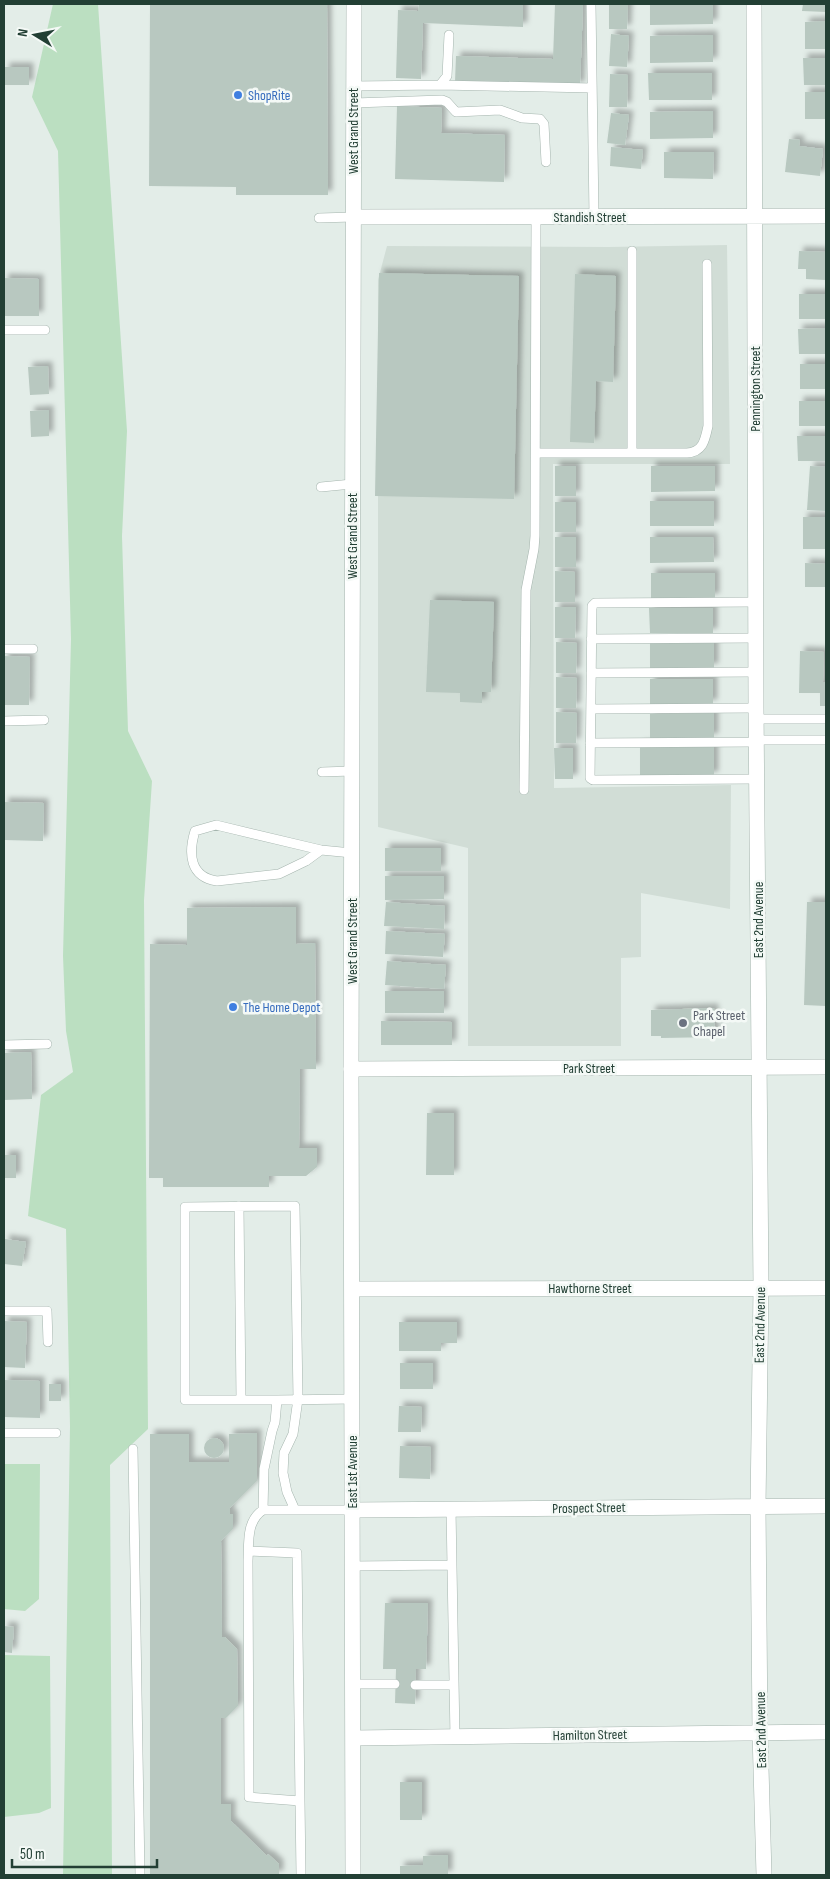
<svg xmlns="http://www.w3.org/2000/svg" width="830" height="1879" font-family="'Sofia Sans Condensed',sans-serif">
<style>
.built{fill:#d1ddd6}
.green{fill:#bbdfc1}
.building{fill:#b8c8c0;filter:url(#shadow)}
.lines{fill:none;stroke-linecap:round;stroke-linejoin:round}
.service-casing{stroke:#a5b5ae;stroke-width:10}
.minor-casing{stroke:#a5b5ae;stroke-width:16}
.tertiary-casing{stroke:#a5b5ae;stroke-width:16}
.service{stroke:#fff;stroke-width:9}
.minor{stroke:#fff;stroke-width:15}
.tertiary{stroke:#fff;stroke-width:15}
.shop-dot{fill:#3f7fe0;stroke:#f4f9f6;stroke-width:2}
.worship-dot{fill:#6b7280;stroke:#f4f9f6;stroke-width:2}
.labels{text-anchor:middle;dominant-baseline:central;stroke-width:5;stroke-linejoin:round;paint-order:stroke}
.shop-label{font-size:14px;fill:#366cbe;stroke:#f4f9f6;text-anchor:start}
.street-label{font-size:14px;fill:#223f34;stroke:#f4f9f6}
.worship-label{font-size:14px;fill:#5b616d;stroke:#f4f9f6;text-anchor:start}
</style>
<defs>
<filter id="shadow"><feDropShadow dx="4.5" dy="-4.5" stdDeviation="2.5" flood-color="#0004"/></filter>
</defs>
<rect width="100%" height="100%" fill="#e3ede8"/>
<path class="built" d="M 727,245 L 730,464 L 553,464 L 554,788 L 731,785 L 730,909 L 641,893 L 641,957 L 621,958 L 621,1046 L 468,1046 L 468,848 L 378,827 L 378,280 L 387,246 L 608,247 Z"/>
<path class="green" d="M 53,4 L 98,4 L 127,431 L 122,536 L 128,731 L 152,781 L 144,900 L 148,1429 L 110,1465 L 112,1875 L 63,1875 L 70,1426 L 66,1229 L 28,1216 L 41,1095 L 73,1072 L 66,1031 L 63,956 L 71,639 L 58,151 L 32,97 Z
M 4,1464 L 40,1464 L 39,1599 L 25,1611 L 4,1609 Z
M 4,1655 L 50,1656 L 51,1808 L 39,1813 L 4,1817 Z"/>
<path class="building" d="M 150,4 L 327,4 L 328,195 L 236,195 L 236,187 L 149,186 Z
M 419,4 L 523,4 L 523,27 L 423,23 L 421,79 L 396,78 L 398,10 L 418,11 Z
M 555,4 L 583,4 L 580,86 L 455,82 L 456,56 L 553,59 Z
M 609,4 L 628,4 L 627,29 L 609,29 Z
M 650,4 L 713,4 L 713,24 L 650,25 Z
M 803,4 L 826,4 L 826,12 L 802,11 Z
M 826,21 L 826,49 L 805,49 L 805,22 Z
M 611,34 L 629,36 L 627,67 L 609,66 Z
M 713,35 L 713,62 L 650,63 L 650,36 Z
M 803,58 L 826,58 L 826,85 L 804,85 Z
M 5,67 L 29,67 L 29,85 L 5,85 Z
M 648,73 L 712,73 L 712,100 L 649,100 Z
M 610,74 L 628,75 L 627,107 L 609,107 Z
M 805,92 L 826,92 L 826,119 L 805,119 Z
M 397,106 L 442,108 L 441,133 L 505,135 L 504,182 L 395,179 Z
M 713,111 L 713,138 L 650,139 L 650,112 Z
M 611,113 L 629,115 L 625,145 L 607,143 Z
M 789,139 L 800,140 L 799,146 L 823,149 L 820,176 L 785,172 Z
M 611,147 L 643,150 L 641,169 L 610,166 Z
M 664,152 L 714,152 L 713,179 L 664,178 Z
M 799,251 L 826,252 L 826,280 L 806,279 L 806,269 L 798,269 Z
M 379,273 L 519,276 L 514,499 L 375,496 Z
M 575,274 L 616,276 L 613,382 L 596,381 L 594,443 L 570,442 Z
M 4,278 L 39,279 L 39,316 L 4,316 Z
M 799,294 L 826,294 L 826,319 L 799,319 Z
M 826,328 L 826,354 L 799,354 L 798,329 Z
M 800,364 L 826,364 L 826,389 L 800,389 Z
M 48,366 L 49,394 L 30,395 L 28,367 Z
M 799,401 L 826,401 L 826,426 L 799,426 Z
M 49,410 L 49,436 L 31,437 L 30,411 Z
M 797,436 L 826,436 L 826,461 L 798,461 Z
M 555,466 L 576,466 L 576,496 L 555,496 Z
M 651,466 L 715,466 L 715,491 L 651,492 Z
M 810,466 L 826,467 L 826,511 L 807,510 Z
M 650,501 L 714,501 L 714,526 L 650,526 Z
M 555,502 L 576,502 L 576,532 L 555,532 Z
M 803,517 L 826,517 L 826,549 L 803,549 Z
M 555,537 L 576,537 L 576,567 L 555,567 Z
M 650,537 L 713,537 L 714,562 L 650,563 Z
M 805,563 L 826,564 L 826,587 L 805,587 Z
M 555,571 L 575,572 L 575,602 L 555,602 Z
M 651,573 L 715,573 L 715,598 L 651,598 Z
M 430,600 L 494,602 L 491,692 L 482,692 L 482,703 L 460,702 L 460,693 L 426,692 Z
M 555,607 L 576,607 L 575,638 L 555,638 Z
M 649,608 L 713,608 L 713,633 L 650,633 Z
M 556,642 L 577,643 L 576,673 L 556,673 Z
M 650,643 L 714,643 L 714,668 L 650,668 Z
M 800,651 L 824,652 L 823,682 L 826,682 L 826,706 L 820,706 L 820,693 L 799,693 Z
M 4,656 L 30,657 L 29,705 L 4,705 Z
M 556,677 L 577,678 L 576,708 L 556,708 Z
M 650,679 L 713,679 L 713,704 L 650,704 Z
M 556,712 L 577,713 L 576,743 L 556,743 Z
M 714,713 L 714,738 L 650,739 L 650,714 Z
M 640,745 L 714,745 L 714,776 L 640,776 Z
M 554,748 L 573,748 L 573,779 L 555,779 Z
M 4,802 L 44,803 L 43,841 L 4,840 Z
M 385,848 L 441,848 L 441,871 L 385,871 Z
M 385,876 L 444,876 L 444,899 L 385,900 Z
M 386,902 L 445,906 L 444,929 L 384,926 Z
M 807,902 L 826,902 L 826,1006 L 804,1005 Z
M 296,907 L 296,944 L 315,943 L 316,1069 L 300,1069 L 299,1148 L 317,1148 L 317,1167 L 306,1176 L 269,1176 L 269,1187 L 163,1187 L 163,1178 L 149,1178 L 150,944 L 187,945 L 187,908 Z
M 386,931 L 445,934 L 443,957 L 385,954 Z
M 387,961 L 446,965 L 444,989 L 385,985 Z
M 385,991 L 444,991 L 444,1013 L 385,1013 Z
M 714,1008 L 715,1037 L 661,1038 L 661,1036 L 651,1036 L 651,1010 Z
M 381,1021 L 452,1022 L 452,1045 L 381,1045 Z
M 31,1052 L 32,1099 L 4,1100 L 4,1053 Z
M 427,1113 L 454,1113 L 454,1175 L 426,1175 Z
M 4,1155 L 16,1155 L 16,1178 L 4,1178 Z
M 5,1239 L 26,1242 L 22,1266 L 4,1264 Z
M 4,1321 L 27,1322 L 25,1368 L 4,1367 Z
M 399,1322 L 457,1322 L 457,1343 L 441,1343 L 441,1351 L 399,1351 Z
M 400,1363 L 433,1363 L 433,1389 L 400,1389 Z
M 4,1380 L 40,1381 L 40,1418 L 4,1417 Z
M 49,1384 L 61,1384 L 61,1401 L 49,1401 Z
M 399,1406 L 422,1407 L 421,1432 L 398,1432 Z
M 257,1433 L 257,1481 L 230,1508 L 230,1514 L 233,1514 L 233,1529 L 221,1541 L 222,1637 L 225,1637 L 237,1649 L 238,1706 L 226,1718 L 221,1718 L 221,1804 L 231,1804 L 231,1821 L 267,1856 L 268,1854 L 279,1864 L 279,1875 L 150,1875 L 150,1434 L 189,1434 L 189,1462 L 229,1462 L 229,1434 Z
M204 1448a10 10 0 1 1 20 0a10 10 0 1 1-20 0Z
M 400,1446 L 431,1447 L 430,1479 L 399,1478 Z
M 385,1603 L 428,1603 L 426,1669 L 416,1669 L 415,1704 L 395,1703 L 396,1669 L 383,1669 Z
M 4,1626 L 14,1627 L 12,1653 L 4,1652 Z
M 400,1782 L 422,1782 L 422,1820 L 400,1820 Z
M 448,1855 L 448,1875 L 400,1875 L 400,1866 L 423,1865 L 423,1856 Z"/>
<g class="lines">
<g class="service-casing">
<path id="service" d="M 591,4 L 594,217
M 440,85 L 592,88
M 353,86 L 440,85 L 447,76 L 449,35
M 354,103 L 442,100 L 447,102 L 456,112 L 500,110 L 522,118 L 540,119 L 544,124 L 546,162
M 319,218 L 353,217
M 632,251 L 632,453
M 4,330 L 45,330
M 536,453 L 687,453 C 703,452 705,440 708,426 L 707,264
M 321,487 L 352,484
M 756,602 L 595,603 L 592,606 L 590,778 L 593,780 L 757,779
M 591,639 L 756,638
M 4,649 L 33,649
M 591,673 L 756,672
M 591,709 L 756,708
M 756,719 L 826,719
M 4,721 L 44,720
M 757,740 L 826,740
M 590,743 L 756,742
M 322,772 L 352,771
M 524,790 L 526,590 L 534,549 L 535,536 L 536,218
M 321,850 L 306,861 L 279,874 L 217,881 C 190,877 188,854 195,831 L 216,825 L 321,850 L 352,853
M 4,1045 L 47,1044
M 239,1206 L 241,1400
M 4,1311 L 47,1311 L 48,1342
M 277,1400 L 353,1399
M 4,1433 L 56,1433
M 133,1449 L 140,1875
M 451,1509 L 455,1738
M 263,1510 L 264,1469 L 272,1431 L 275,1422 L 277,1400 L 185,1400 L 185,1207 L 295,1206 L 298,1399 L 293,1434 L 284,1453 L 283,1473 L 287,1492 L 295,1510
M 249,1551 L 297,1553 L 300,1801
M 352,1566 L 452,1565
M 353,1684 L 395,1684
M 415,1685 L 454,1685
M 301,1875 L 300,1801 L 249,1797 L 248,1561 C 249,1543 246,1521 263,1510 L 352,1510"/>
</g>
<g class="minor-casing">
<path id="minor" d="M 754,4 L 756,708 L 761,1288 L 758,1506 L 760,1732 L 764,1875
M 353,217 L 826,216
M 351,1069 L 826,1067
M 353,1289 L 826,1288
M 352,1510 L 826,1506
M 354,1738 L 826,1732"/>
</g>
<g class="tertiary-casing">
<path id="tertiary" d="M 353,1875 L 351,1069 L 354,4"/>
</g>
<use href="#service" class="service"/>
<use href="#minor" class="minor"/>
<use href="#tertiary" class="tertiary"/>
</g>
<g class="shop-dot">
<circle cx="238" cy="95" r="5"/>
<circle cx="233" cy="1007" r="5"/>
</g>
<circle class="worship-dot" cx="683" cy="1023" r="5"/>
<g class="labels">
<g class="shop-label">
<text x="248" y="95">ShopRite</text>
<text x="243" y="1007">The Home Depot</text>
</g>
<g class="street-label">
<text transform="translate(353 131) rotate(-90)">West Grand Street</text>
<text x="590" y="217">Standish Street</text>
<text transform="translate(755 389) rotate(-90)">Pennington Street</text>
<text transform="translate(352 536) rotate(-90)">West Grand Street</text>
<text transform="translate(758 920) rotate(-90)">East 2nd Avenue</text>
<text transform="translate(352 941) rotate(-90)">West Grand Street</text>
<text x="589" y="1068">Park Street</text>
<text x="590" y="1288">Hawthorne Street</text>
<text transform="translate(760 1325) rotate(-89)">East 2nd Avenue</text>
<text transform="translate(352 1472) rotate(-90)">East 1st Avenue</text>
<text transform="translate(589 1508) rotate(-1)">Prospect Street</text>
<text transform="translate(761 1730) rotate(-91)">East 2nd Avenue</text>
<text transform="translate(590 1735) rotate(-1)">Hamilton Street</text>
</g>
<g class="worship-label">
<text x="693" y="1015">Park Street<tspan x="693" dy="16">Chapel</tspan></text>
</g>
</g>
<rect width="830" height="1879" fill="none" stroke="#223f34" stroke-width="10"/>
<g transform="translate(35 35) rotate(280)" stroke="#f4f9f6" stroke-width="4" paint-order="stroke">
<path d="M0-4L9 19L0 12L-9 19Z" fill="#223f34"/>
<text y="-8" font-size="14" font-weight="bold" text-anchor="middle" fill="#223f34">N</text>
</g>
<path d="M12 1859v8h145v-8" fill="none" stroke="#223f34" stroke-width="2.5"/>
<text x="20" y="1859" font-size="15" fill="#223f34" stroke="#f4f9f6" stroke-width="4" paint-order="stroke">50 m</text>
</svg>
